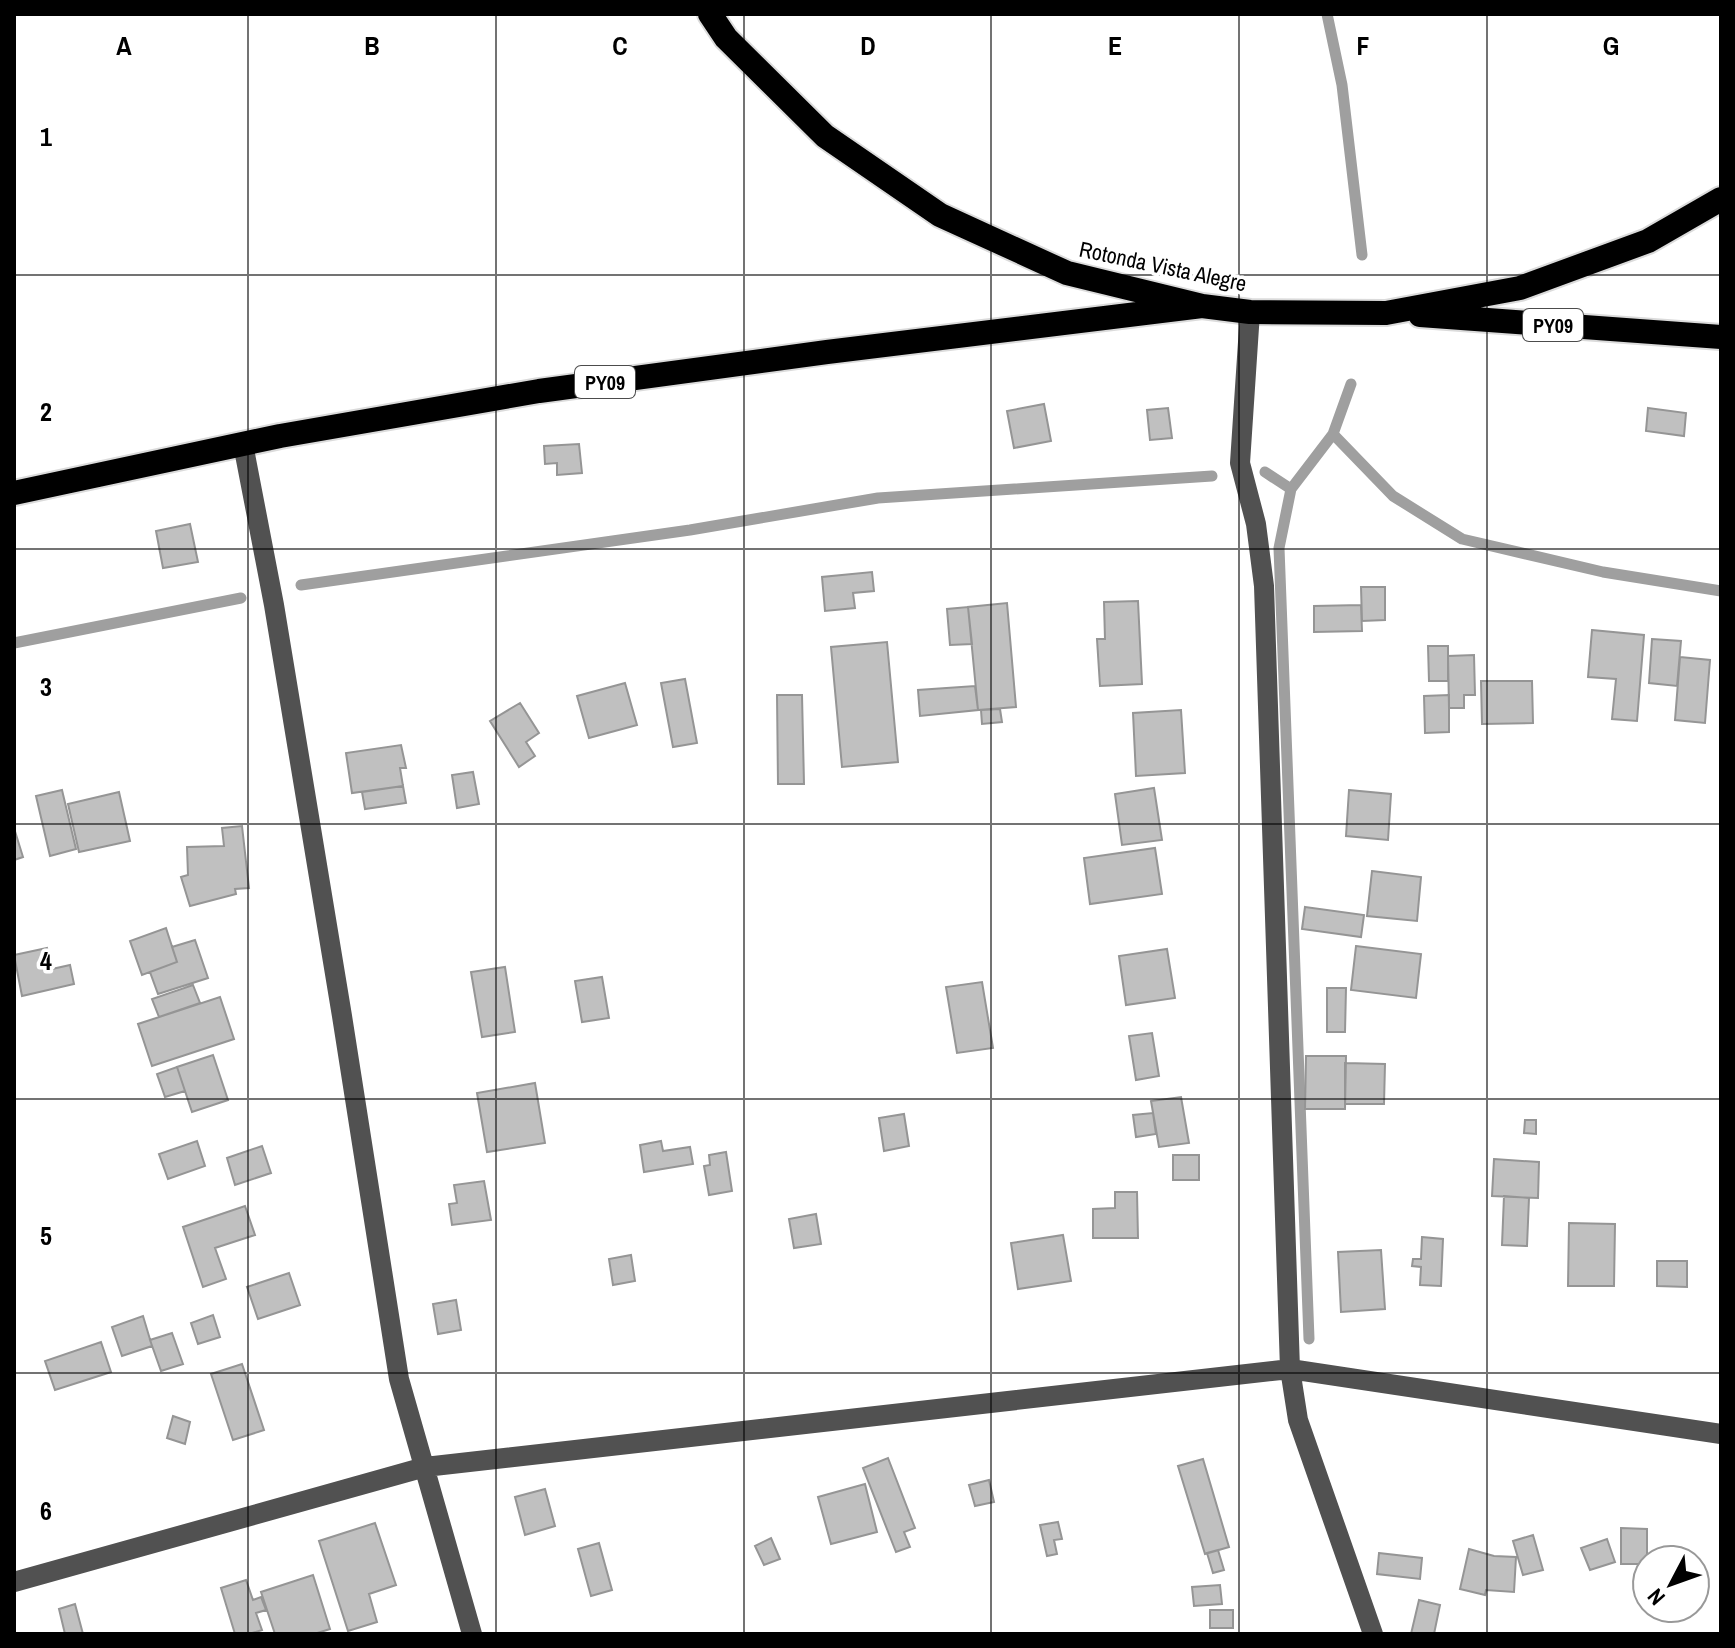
<svg xmlns="http://www.w3.org/2000/svg" width="1735" height="1648" font-family="'Archivo Narrow',sans-serif">
<style>
.lines{fill:none;stroke-linecap:round;stroke-linejoin:round}
.stream{stroke:#9f9f9f;stroke-width:11}
.building{fill:#c0c0c0;stroke:#959595;stroke-width:2}
.highway-casing{stroke:#dbdbdb;stroke-width:28}
.minor{stroke:#515151;stroke-width:20}
.highway{stroke:#000;stroke-width:24}
.grid{fill:none;stroke:#000;stroke-width:2;stroke-opacity:0.55}
.labels{text-anchor:middle;dominant-baseline:central;stroke-width:7;stroke-linejoin:round;paint-order:stroke}
.shield{fill:#fff;stroke:#4c4c4c;stroke-width:2}
.shield-label{font-size:20px;font-weight:bold;fill:#000}
.street-label{font-size:22px;fill:#000;stroke:#fff}
.grid-label{font-size:26px;text-anchor:middle;font-weight:bold;fill:#000;stroke:#fff;stroke-width:7;stroke-linejoin:round;paint-order:stroke}
</style>
<rect width="100%" height="100%" fill="#fff"/>
<g class="lines">
<path class="stream" d="M 1327,14 L 1342,85 L 1362,255
M 1333,434 L 1393,496 L 1462,539 L 1603,572 L 1721,591
M 1265,472 L 1291,489 L 1279,548 L 1309,1339
M 1291,489 L 1333,434 L 1351,384
M 301,585 L 690,530 L 878,498 L 1212,476
M 14,643 L 241,598"/>
</g>
<path class="building" d="M 1044,404 L 1051,441 L 1014,448 L 1007,411 Z
M 1168,408 L 1172,438 L 1150,440 L 1147,410 Z
M 1648,408 L 1686,413 L 1684,436 L 1646,431 Z
M 579,444 L 582,473 L 557,475 L 557,463 L 545,464 L 544,446 Z
M 190,524 L 198,562 L 163,568 L 156,531 Z
M 872,572 L 874,591 L 853,593 L 855,608 L 825,611 L 822,577 Z
M 1361,587 L 1385,587 L 1385,620 L 1362,621 Z
M 1138,601 L 1142,684 L 1100,686 L 1097,639 L 1105,639 L 1104,602 Z
M 1007,603 L 1016,707 L 978,710 L 968,607 Z
M 1361,605 L 1362,631 L 1314,632 L 1314,606 Z
M 968,607 L 972,644 L 950,645 L 947,609 Z
M 1592,630 L 1644,635 L 1637,721 L 1612,719 L 1616,679 L 1588,677 Z
M 1652,639 L 1681,641 L 1677,686 L 1649,683 Z
M 887,642 L 898,762 L 842,767 L 831,647 Z
M 1428,646 L 1448,646 L 1448,681 L 1429,681 Z
M 1474,655 L 1475,695 L 1464,695 L 1464,708 L 1449,708 L 1448,656 Z
M 1680,657 L 1710,660 L 1705,723 L 1675,720 Z
M 685,679 L 697,743 L 673,747 L 661,683 Z
M 1481,681 L 1532,681 L 1533,723 L 1482,724 Z
M 625,683 L 637,725 L 589,738 L 577,696 Z
M 975,686 L 978,710 L 920,716 L 918,690 Z
M 777,695 L 802,695 L 804,784 L 778,784 Z
M 1449,695 L 1449,732 L 1425,733 L 1424,696 Z
M 520,703 L 539,733 L 526,742 L 535,756 L 519,767 L 490,721 Z
M 1000,709 L 1002,722 L 982,724 L 981,710 Z
M 1181,710 L 1185,773 L 1136,776 L 1133,713 Z
M 401,745 L 406,768 L 400,768 L 403,786 L 352,793 L 346,753 Z
M 473,772 L 479,804 L 457,808 L 452,775 Z
M 403,786 L 406,803 L 365,809 L 362,792 Z
M 1154,788 L 1162,840 L 1122,845 L 1115,794 Z
M 62,790 L 76,849 L 50,856 L 36,796 Z
M 1349,790 L 1391,794 L 1388,840 L 1346,836 Z
M 119,792 L 130,841 L 79,852 L 68,804 Z
M 242,826 L 249,888 L 235,889 L 236,894 L 190,906 L 181,877 L 188,875 L 187,847 L 224,846 L 222,828 Z
M 14,828 L 23,857 L 14,860 Z
M 1155,848 L 1162,894 L 1090,904 L 1084,858 Z
M 1372,871 L 1421,877 L 1417,921 L 1367,916 Z
M 1305,907 L 1364,915 L 1361,937 L 1302,929 Z
M 166,928 L 177,962 L 142,975 L 130,941 Z
M 195,940 L 208,978 L 158,994 L 150,972 L 177,962 L 172,947 Z
M 1356,946 L 1421,954 L 1416,998 L 1351,990 Z
M 47,948 L 52,969 L 70,965 L 74,984 L 22,996 L 14,955 Z
M 1167,949 L 1175,998 L 1126,1005 L 1119,956 Z
M 505,967 L 515,1032 L 482,1037 L 471,972 Z
M 602,977 L 609,1018 L 582,1022 L 575,981 Z
M 982,982 L 993,1048 L 957,1053 L 946,987 Z
M 193,985 L 200,1003 L 159,1017 L 152,999 Z
M 1327,988 L 1346,988 L 1345,1032 L 1327,1032 Z
M 220,997 L 234,1039 L 152,1066 L 138,1024 Z
M 1152,1033 L 1159,1076 L 1136,1080 L 1129,1036 Z
M 213,1055 L 228,1100 L 192,1112 L 177,1067 Z
M 1306,1056 L 1346,1056 L 1345,1109 L 1305,1109 Z
M 1345,1063 L 1385,1064 L 1384,1104 L 1345,1104 Z
M 177,1067 L 185,1091 L 165,1097 L 157,1074 Z
M 535,1083 L 545,1143 L 487,1152 L 477,1093 Z
M 1181,1097 L 1189,1143 L 1159,1147 L 1151,1101 Z
M 1153,1113 L 1156,1134 L 1136,1137 L 1133,1115 Z
M 904,1114 L 909,1146 L 884,1151 L 879,1118 Z
M 1525,1120 L 1536,1120 L 1536,1134 L 1524,1133 Z
M 197,1141 L 205,1166 L 168,1179 L 159,1154 Z
M 661,1141 L 663,1151 L 690,1147 L 693,1164 L 644,1172 L 640,1145 Z
M 262,1146 L 271,1173 L 235,1185 L 227,1158 Z
M 726,1152 L 732,1191 L 709,1195 L 704,1166 L 710,1165 L 709,1155 Z
M 1173,1155 L 1199,1155 L 1199,1180 L 1173,1180 Z
M 1494,1159 L 1539,1162 L 1538,1198 L 1492,1196 Z
M 484,1181 L 491,1220 L 452,1225 L 449,1204 L 457,1203 L 454,1185 Z
M 1115,1192 L 1137,1192 L 1138,1238 L 1093,1238 L 1093,1209 L 1115,1208 Z
M 1504,1196 L 1529,1198 L 1527,1246 L 1502,1245 Z
M 245,1206 L 255,1235 L 215,1248 L 226,1279 L 203,1287 L 183,1227 Z
M 816,1214 L 821,1244 L 794,1248 L 789,1219 Z
M 1569,1223 L 1615,1224 L 1614,1286 L 1568,1286 Z
M 1063,1235 L 1071,1281 L 1018,1289 L 1011,1243 Z
M 1422,1237 L 1443,1239 L 1441,1286 L 1420,1285 L 1421,1267 L 1412,1266 L 1413,1259 L 1421,1259 Z
M 1381,1250 L 1385,1309 L 1341,1312 L 1338,1252 Z
M 631,1255 L 635,1281 L 613,1285 L 609,1259 Z
M 1657,1261 L 1687,1261 L 1687,1287 L 1657,1286 Z
M 289,1273 L 300,1305 L 258,1319 L 247,1287 Z
M 456,1300 L 461,1330 L 438,1334 L 433,1304 Z
M 213,1315 L 220,1337 L 198,1344 L 191,1323 Z
M 143,1316 L 152,1346 L 122,1356 L 112,1327 Z
M 172,1333 L 183,1364 L 161,1371 L 150,1340 Z
M 101,1342 L 111,1372 L 55,1390 L 45,1361 Z
M 242,1364 L 264,1430 L 233,1440 L 211,1374 Z
M 173,1416 L 190,1422 L 185,1444 L 167,1438 Z
M 888,1458 L 915,1528 L 904,1532 L 910,1547 L 896,1552 L 863,1468 Z
M 1203,1459 L 1229,1547 L 1205,1554 L 1178,1466 Z
M 989,1480 L 994,1502 L 975,1506 L 969,1485 Z
M 865,1484 L 877,1532 L 831,1544 L 818,1497 Z
M 545,1489 L 555,1526 L 525,1535 L 515,1497 Z
M 1058,1522 L 1062,1539 L 1054,1540 L 1057,1554 L 1047,1556 L 1040,1525 Z
M 375,1523 L 396,1585 L 369,1594 L 377,1622 L 348,1631 L 319,1541 Z
M 1621,1528 L 1647,1529 L 1647,1564 L 1621,1564 Z
M 1533,1535 L 1543,1570 L 1523,1575 L 1513,1541 Z
M 771,1538 L 780,1559 L 764,1565 L 755,1546 Z
M 1607,1539 L 1615,1562 L 1590,1570 L 1581,1548 Z
M 599,1543 L 612,1590 L 591,1596 L 578,1549 Z
M 1469,1549 L 1494,1556 L 1516,1557 L 1514,1592 L 1486,1590 L 1485,1595 L 1460,1589 Z
M 1218,1550 L 1224,1570 L 1213,1573 L 1207,1553 Z
M 1379,1553 L 1422,1558 L 1420,1579 L 1377,1574 Z
M 313,1575 L 330,1629 L 314,1634 L 275,1634 L 261,1592 Z
M 246,1580 L 253,1600 L 261,1597 L 266,1610 L 256,1613 L 262,1630 L 249,1634 L 235,1634 L 221,1588 Z
M 1220,1585 L 1222,1604 L 1194,1606 L 1192,1587 Z
M 1419,1600 L 1440,1605 L 1434,1634 L 1411,1634 Z
M 75,1604 L 83,1634 L 65,1634 L 59,1609 Z
M 1210,1610 L 1233,1610 L 1233,1628 L 1210,1628 Z"/>
<g class="lines">
<g class="highway-casing">
<path id="highway" d="M 710,14 L 726,38 L 825,136 L 940,215 L 1067,273 L 1202,306 L 1250,312 L 1386,313 L 1520,288 L 1648,241 L 1721,199
M 1420,315 L 1721,337
M 14,493 L 280,436 L 539,391 L 827,352 L 1202,306"/>
</g>
<path class="minor" d="M 1250,312 L 1240,463 L 1256,524 L 1264,586 L 1290,1369 L 1298,1420 L 1373,1634
M 243,444 L 274,605 L 342,1016 L 399,1379 L 472,1634
M 14,1582 L 425,1467 L 1290,1369 L 1721,1434"/>
<use href="#highway" class="highway"/>
</g>
<path class="grid" d="M 248,14 L 248,1634M 496,14 L 496,1634M 744,14 L 744,1634M 991,14 L 991,1634M 1239,14 L 1239,1634M 1487,14 L 1487,1634M 14,275 L 1721,275M 14,549 L 1721,549M 14,824 L 1721,824M 14,1099 L 1721,1099M 14,1373 L 1721,1373"/>
<g class="labels">
<g class="shield">
<rect x="1523" y="309" width="60" height="32" rx="6"/>
<rect x="575" y="366" width="60" height="32" rx="6"/>
</g>
<g class="shield-label">
<text x="1553" y="325">PY09</text>
<text x="605" y="382">PY09</text>
</g>
<g class="street-label">
<text transform="translate(1163 266) rotate(12)">Rotonda Vista Alegre</text>
</g>
</g>
<g class="grid-label">
<text x="124" y="55">A</text>
<text x="372" y="55">B</text>
<text x="620" y="55">C</text>
<text x="868" y="55">D</text>
<text x="1115" y="55">E</text>
<text x="1363" y="55">F</text>
<text x="1611" y="55">G</text>
<text x="46" y="146">1</text>
<text x="46" y="421">2</text>
<text x="46" y="696">3</text>
<text x="46" y="970">4</text>
<text x="46" y="1245">5</text>
<text x="46" y="1520">6</text>
</g>
<rect width="1735" height="1648" fill="none" stroke="#000000" stroke-width="32"/>
<g transform="translate(1671 1584) rotate(229)"><circle r="38" fill="#ffffff" stroke="#999999" stroke-width="2"/>
<path d="M0-6L14 30L0 20L-14 30Z" fill="#000000"/>
<text y="-12" font-size="22" font-weight="bold" text-anchor="middle" fill="#000000">N</text>
</g>
</svg>
